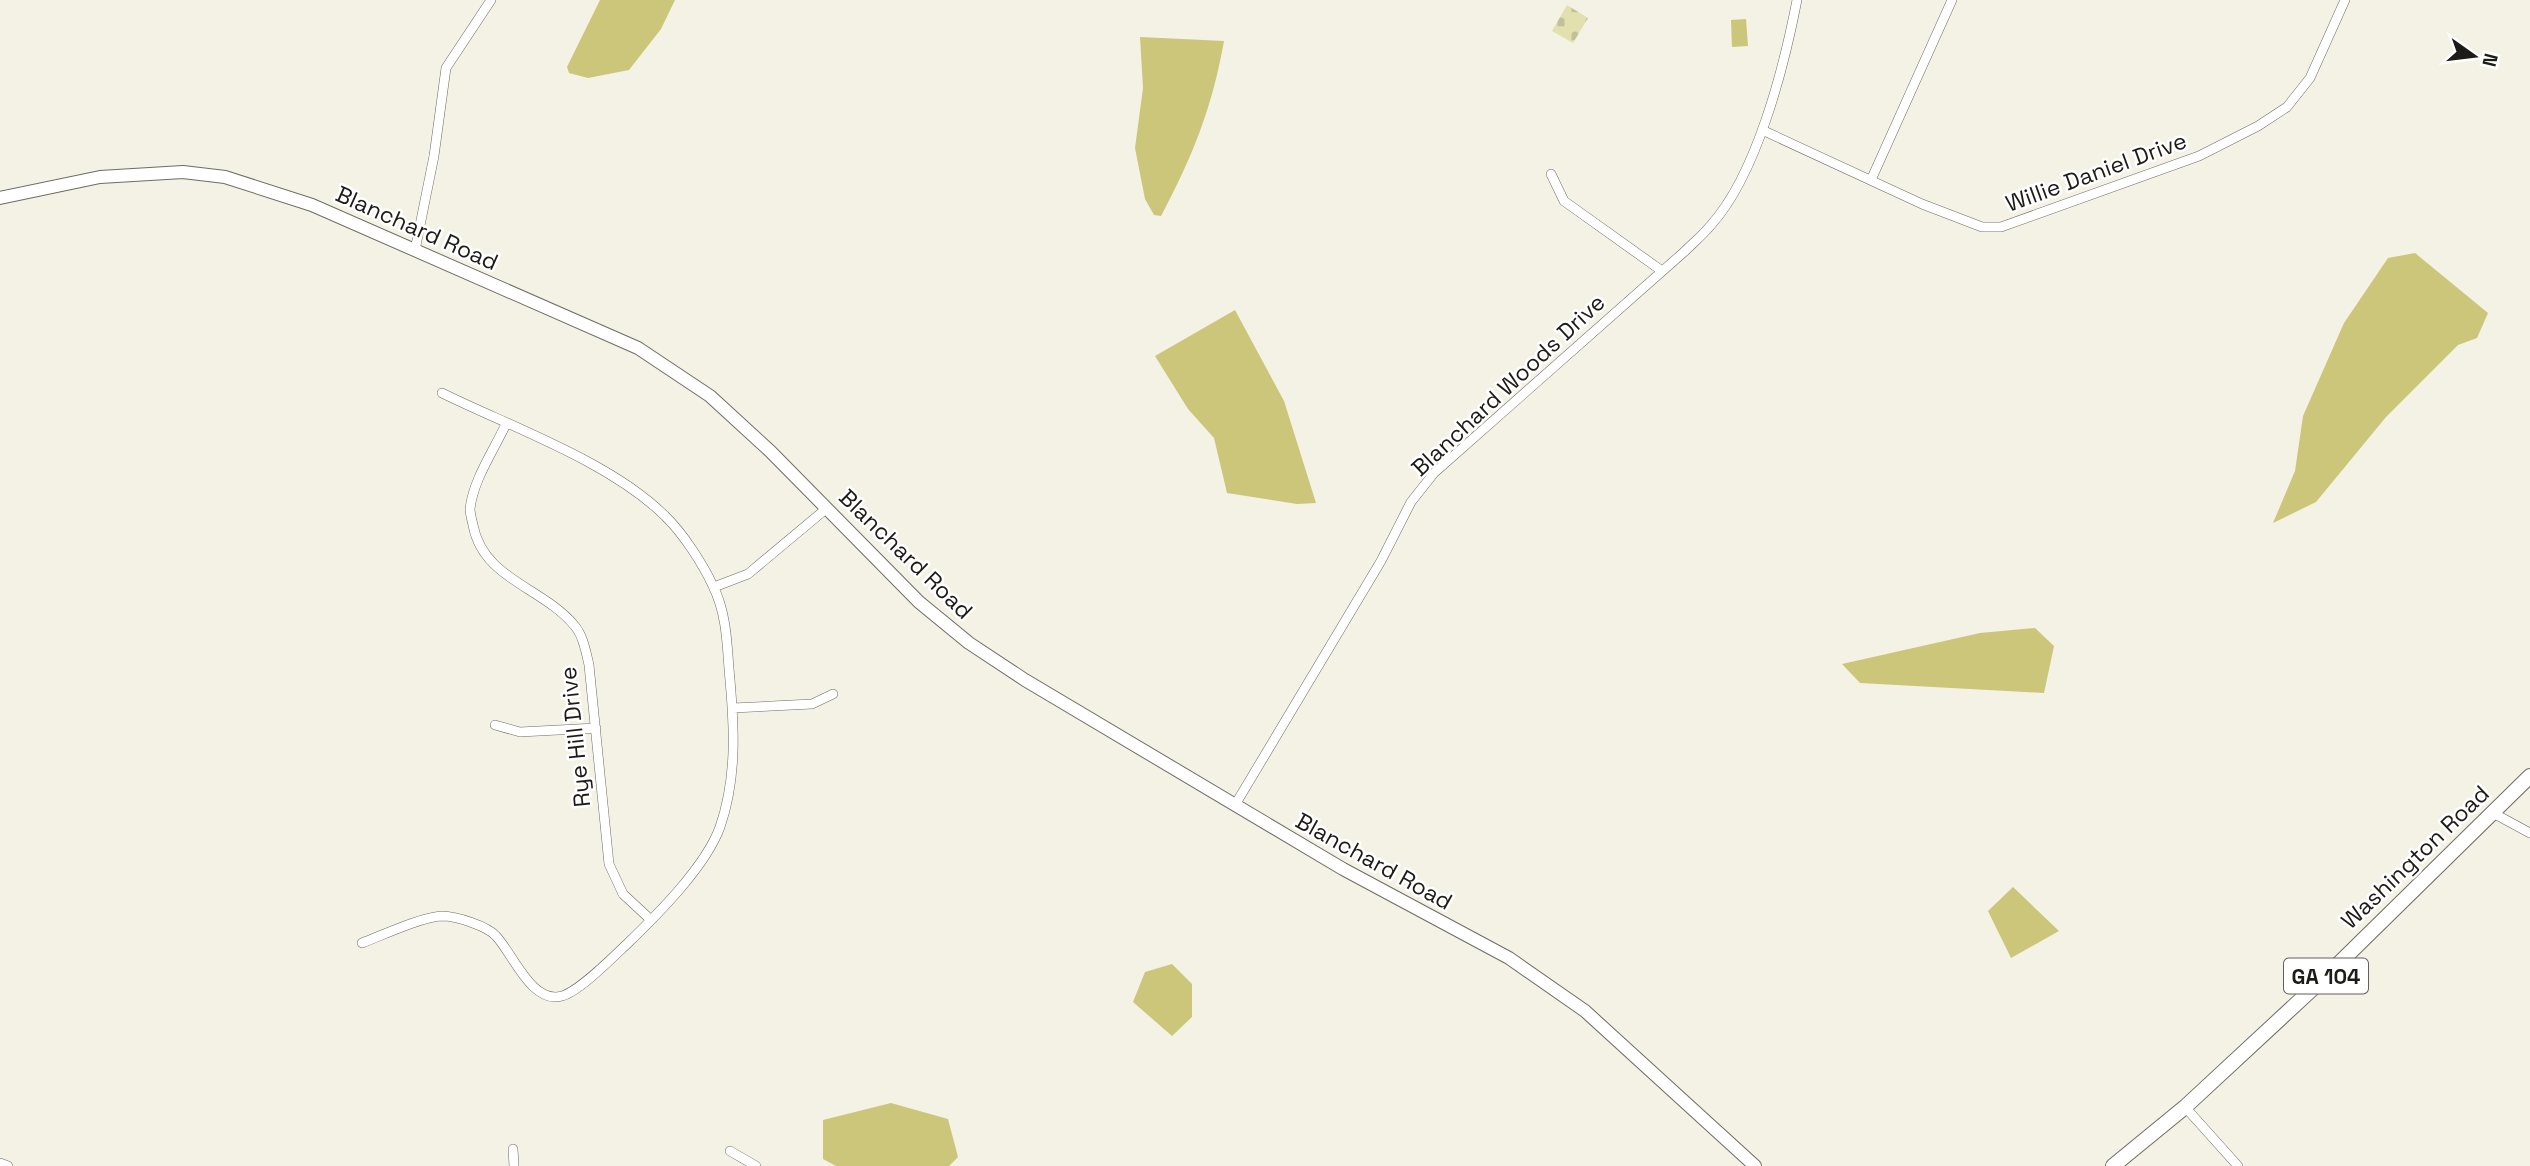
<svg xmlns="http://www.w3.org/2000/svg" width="2530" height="1166" font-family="'Space Grotesk',sans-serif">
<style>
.cemetery{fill:url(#cemetery-stones)}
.water{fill:#ccc67b}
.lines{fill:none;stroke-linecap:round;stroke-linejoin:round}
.minor-casing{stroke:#6e6d62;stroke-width:10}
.tertiary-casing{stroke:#6e6d62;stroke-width:14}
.primary-casing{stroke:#6e6d62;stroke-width:16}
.minor{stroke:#fff;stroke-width:9}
.tertiary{stroke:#fff;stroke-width:12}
.primary{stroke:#fff;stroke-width:14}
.labels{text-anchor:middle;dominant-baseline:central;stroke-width:5;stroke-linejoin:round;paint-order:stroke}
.shield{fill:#fff;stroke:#605f5d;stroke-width:2}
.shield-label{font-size:21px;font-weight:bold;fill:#1c1b17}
.street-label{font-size:23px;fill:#1c1b17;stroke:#fff}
</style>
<defs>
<pattern id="cemetery-stones" width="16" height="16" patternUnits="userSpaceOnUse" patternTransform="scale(1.75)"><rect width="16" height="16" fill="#e3e0b0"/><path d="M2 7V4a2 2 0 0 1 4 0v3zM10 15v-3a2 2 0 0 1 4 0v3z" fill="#c2c097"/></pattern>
</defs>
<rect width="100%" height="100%" fill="#f3f2e4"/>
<path class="cemetery" d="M 1567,5 L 1588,18 L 1573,43 L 1552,31 Z"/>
<path class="water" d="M 600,0 L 675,0 L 661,29 L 629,70 L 588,78 L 569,73 L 567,67 Z
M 1746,19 L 1748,46 L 1732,47 L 1731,20 Z
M 1140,37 L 1224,41 C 1212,108 1193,156 1161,216 L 1154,215 L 1145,199 L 1135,148 L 1143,88 Z
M 2415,253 L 2488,313 L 2477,338 L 2458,345 L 2386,417 L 2316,502 L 2273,523 L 2295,471 L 2303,416 L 2344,323 L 2388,258 Z
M 1235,310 L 1284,401 L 1316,503 L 1297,504 L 1227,493 L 1214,438 L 1188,409 L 1155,356 Z
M 2035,628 L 2054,646 L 2044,693 L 1860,683 L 1842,664 L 1980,633 Z
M 2013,887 L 2059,931 L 2011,958 L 1988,911 Z
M 1172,964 L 1192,984 L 1192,1017 L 1172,1036 L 1133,1002 L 1145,972 Z
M 891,1103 L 948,1119 L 958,1157 L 949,1166 L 836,1166 L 823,1159 L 823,1120 Z"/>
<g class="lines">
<g class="minor-casing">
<path id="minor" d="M 1762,130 L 1922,204 L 1982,227 L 2001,227 L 2199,156 L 2258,126 L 2287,107 L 2310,78 L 2345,0
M 1551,174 L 1564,201 L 1662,271
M 1871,180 L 1952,0
M 415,250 L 434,156 L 446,68 L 491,0
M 506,424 C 494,450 473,480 470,509 C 470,514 472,520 473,525 C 483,579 542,587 574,625 C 583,635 586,652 589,665 L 609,864 L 623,894 L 651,920
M 714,587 L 748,574 L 827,508
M 733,708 L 812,704 L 833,694
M 495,725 L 520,732 L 596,728
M 1235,805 L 1381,561 L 1411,502 L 1434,473 L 1684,252 C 1693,243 1703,235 1711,225 C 1757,174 1784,67 1797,0
M 2493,813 L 2530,833
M 362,943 C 383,935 421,917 442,916 C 456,916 487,926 496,936 C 513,954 532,1005 562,996 C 580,991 614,956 628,943 C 658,914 706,866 720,827 C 738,775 734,722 729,669 C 727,641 726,612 713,586 C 703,564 682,532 665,516 C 611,462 511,427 442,393
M 2185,1107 L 2238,1166
M 513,1149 L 514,1166
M 730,1151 L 756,1166
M 0,1163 L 8,1166"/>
</g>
<g class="tertiary-casing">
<path id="tertiary" d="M 0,198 L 100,177 L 183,172 L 225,177 L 312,205 L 638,348 L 710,396 L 770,451 L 919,602 L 969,643 L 1025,680 L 1343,869 L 1509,958 L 1585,1011 L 1755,1166"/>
</g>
<g class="primary-casing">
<path id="primary" d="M 2113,1166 L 2185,1107 L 2323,979 L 2530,776"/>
</g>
<use href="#minor" class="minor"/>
<use href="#tertiary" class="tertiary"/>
<use href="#primary" class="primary"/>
</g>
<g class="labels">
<rect class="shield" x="2284" y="958.5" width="84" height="35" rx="5"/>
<g class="shield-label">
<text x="2326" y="976">GA 104</text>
</g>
<g class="street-label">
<text transform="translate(2096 172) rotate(-20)">Willie Daniel Drive</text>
<text transform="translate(417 228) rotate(24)">Blanchard Road</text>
<text transform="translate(1508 385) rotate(-43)">Blanchard Woods Drive</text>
<text transform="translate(906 554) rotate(44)">Blanchard Road</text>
<text transform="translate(575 737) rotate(-96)">Rye Hill Drive</text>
<text transform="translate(2415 857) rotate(-44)">Washington Road</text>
<text transform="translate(1374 861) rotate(29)">Blanchard Road</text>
</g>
</g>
<g transform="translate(2474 56) rotate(104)" stroke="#ffffff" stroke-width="5" paint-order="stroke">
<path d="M0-5L12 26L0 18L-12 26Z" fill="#1c1b17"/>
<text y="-10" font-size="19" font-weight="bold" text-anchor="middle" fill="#1c1b17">N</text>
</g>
</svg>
